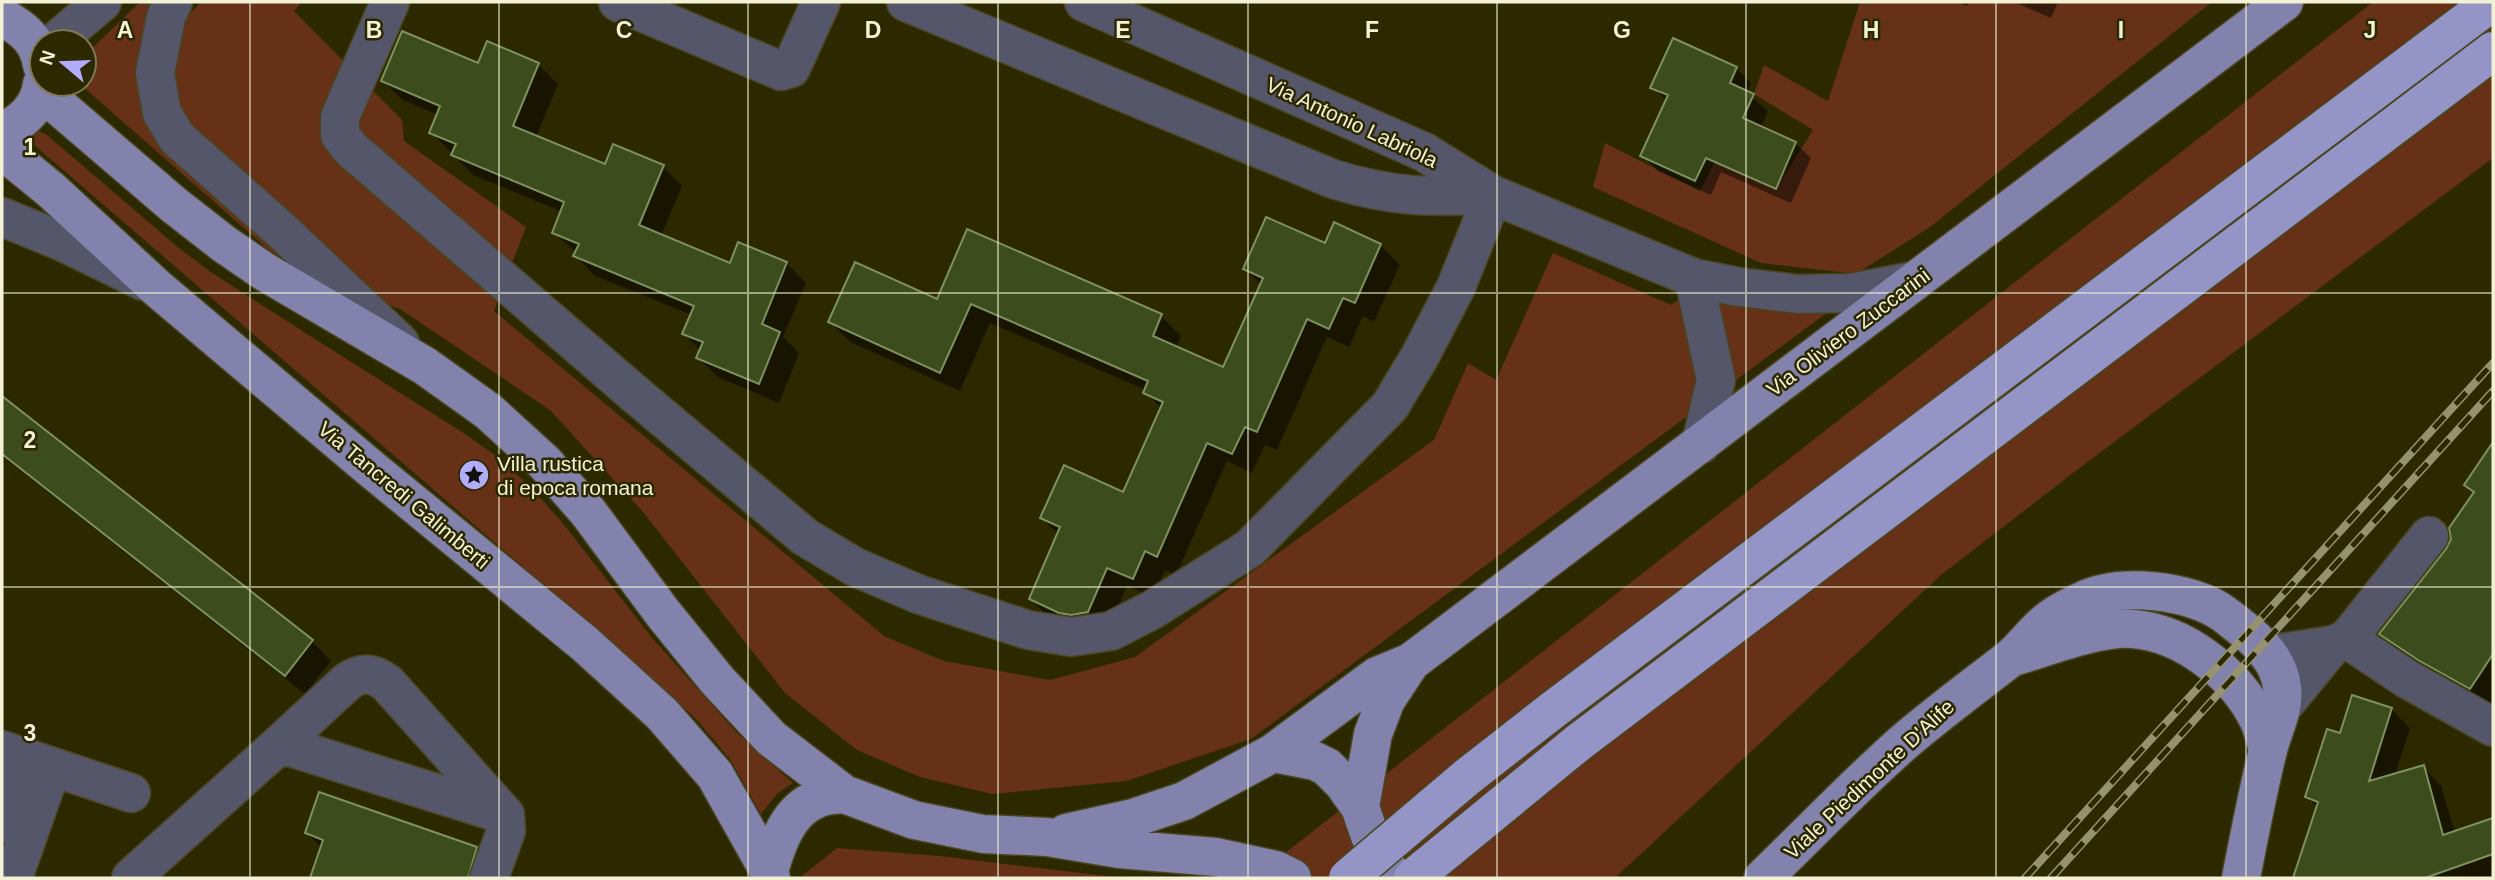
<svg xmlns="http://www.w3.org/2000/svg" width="2495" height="880" font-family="Arial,sans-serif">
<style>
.green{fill:#663117}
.shadow{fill:#0007}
.building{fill:#3c4c1c;stroke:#7e915f;stroke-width:2}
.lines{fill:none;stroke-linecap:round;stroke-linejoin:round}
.minor-casing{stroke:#48451e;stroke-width:41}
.major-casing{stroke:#48451e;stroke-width:41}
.highway-casing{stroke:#48451e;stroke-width:41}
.minor{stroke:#56566a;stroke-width:38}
.major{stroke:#8382ac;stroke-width:38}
.highway{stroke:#9594c6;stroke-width:38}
.rail-casing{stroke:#94926f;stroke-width:8}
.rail{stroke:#2c2900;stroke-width:5;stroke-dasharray:16;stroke-linecap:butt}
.highway-bridge-casing{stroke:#48451e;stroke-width:41;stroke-linecap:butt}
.highway-bridge{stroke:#9594c6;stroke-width:38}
.grid{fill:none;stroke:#f3f2d5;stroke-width:2;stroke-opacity:0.55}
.labels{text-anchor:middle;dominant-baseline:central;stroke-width:5;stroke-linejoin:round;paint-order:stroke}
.street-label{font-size:21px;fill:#f3f2d5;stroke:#2c2900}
.poi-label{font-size:21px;fill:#f3f2d5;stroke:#2c2900;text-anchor:start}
.grid-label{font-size:23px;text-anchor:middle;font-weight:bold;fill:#f3f2d5;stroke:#2c2900;stroke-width:5;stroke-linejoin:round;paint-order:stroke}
</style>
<rect width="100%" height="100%" fill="#2c2900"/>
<path class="green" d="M 140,2 L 156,2 L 178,26 L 201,2 L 302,2 L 294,11 L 402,120 L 404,141 L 526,227 L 494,311 L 884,636 L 944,661 L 1050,680 L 1135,657 L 1434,440 L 1468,363 L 1496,380 L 1553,253 L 1671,305 L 1706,280 L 1828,312 L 1251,739 L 1126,781 L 992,794 L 920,777 L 857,750 L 785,693 L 643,512 L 550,410 L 400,309 L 288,267 L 80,84 L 84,84 L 84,56 Z
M 1860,2 L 2212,2 L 1930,227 L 1856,274 L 1761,263 L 1593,187 L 1605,143 L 1700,191 L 1715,162 L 1776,189 L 1813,130 L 1754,94 L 1764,65 L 1828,101 Z
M 2373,2 L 2493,2 L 2493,158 L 2073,473 L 1941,575 L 1615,878 L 1253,878 Z
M 37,130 L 47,135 L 180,249 L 211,272 L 285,320 L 462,432 L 502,460 L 533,490 L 562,522 L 653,639 L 737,733 L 793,783 L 778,793 L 761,814 L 730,759 L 697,720 L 661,686 L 33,144 L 31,135 Z
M 837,848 L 939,856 L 1123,878 L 799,878 Z"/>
<path class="shadow" d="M 1957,2 L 1969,2 L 1967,6 Z
M 2014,2 L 2058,2 L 2051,18 Z
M 538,64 L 558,84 L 536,137 L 606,166 L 663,167 L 682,186 L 661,236 L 731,265 L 786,263 L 806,283 L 783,337 L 799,353 L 779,403 L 718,377 L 698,358 L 701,351 L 684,334 L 692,315 L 595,276 L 576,256 L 577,253 L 554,233 L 563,212 L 473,175 L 431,132 L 438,115 L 403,100 L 383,81 L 479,65 Z
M 1736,68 L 1751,83 L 1747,93 L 1768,111 L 1761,128 L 1795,143 L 1811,158 L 1791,203 L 1721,172 L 1711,195 L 1658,171 L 1643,156 L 1667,102 L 1653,87 Z
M 968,231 L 1161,316 L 1181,336 L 1176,348 L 1224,369 L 1261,285 L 1245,269 L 1326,245 L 1380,245 L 1400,265 L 1374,322 L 1363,316 L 1349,347 L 1327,337 L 1277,450 L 1265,445 L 1252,473 L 1227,461 L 1176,575 L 1165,570 L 1153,597 L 1127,586 L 1107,632 L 1050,619 L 1031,599 L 1059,535 L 1042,518 L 1124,494 L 1162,409 L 1145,392 L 1146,390 L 990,323 L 960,391 L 850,342 L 830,322 L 938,301 Z
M 2,398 L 312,641 L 331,661 L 305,694 L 2,456 Z
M 2493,445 L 2493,702 L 2490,707 L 2401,653 L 2381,634 L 2448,550 L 2475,494 L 2466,485 Z
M 2392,710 L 2410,728 L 2395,775 L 2423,767 L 2441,786 L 2455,833 L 2493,820 L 2493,878 L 2295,878 L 2318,808 L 2307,797 L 2341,735 Z
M 307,833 L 476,848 L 496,868 L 492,878 L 311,878 L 322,848 Z"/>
<path class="building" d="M 402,31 L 478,63 L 487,41 L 539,63 L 513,126 L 605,164 L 613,144 L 664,165 L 639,225 L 730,263 L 738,242 L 787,262 L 762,324 L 780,332 L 759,384 L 696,358 L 703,342 L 682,334 L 694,306 L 573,256 L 579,244 L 552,233 L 564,202 L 451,155 L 456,144 L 429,133 L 440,106 L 381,81 Z
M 1673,38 L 1737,67 L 1730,83 L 1754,94 L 1743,118 L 1796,142 L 1776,189 L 1706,158 L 1695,181 L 1640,156 L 1668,95 L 1650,88 Z
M 1266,217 L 1325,243 L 1334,222 L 1381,244 L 1355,303 L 1343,298 L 1329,329 L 1307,319 L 1257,432 L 1245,427 L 1232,454 L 1207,443 L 1157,557 L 1145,551 L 1133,579 L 1107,568 L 1088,612 L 1071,615 L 1059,613 L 1029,599 L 1060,527 L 1040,518 L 1064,465 L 1123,492 L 1163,402 L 1143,393 L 1148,381 L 971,304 L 940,373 L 828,322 L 855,262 L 937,299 L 967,229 L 1162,314 L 1153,336 L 1223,367 L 1263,278 L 1243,269 Z
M 2,396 L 313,640 L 285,676 L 2,454 Z
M 2493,442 L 2493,654 L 2470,689 L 2418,660 L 2379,634 L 2446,549 L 2451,539 L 2449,528 L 2474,492 L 2464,485 Z
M 2352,695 L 2392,708 L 2369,781 L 2424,765 L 2443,835 L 2493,818 L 2493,854 L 2425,878 L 2293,878 L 2318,802 L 2305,797 L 2327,729 L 2340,733 Z
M 319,792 L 477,847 L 468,878 L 310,878 L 323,840 L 305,833 Z"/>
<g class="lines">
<g class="minor-casing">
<path id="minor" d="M 173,2 L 166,17 L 155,73 L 162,113 L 177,138 L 281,230 L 400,343
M 390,2 L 340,117 L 340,135 L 351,149 L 636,395 L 805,537 L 855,567 L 918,594 L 1028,630 L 1071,637 L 1111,631 L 1152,610 L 1250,548 L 1390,406 L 1420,356 L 1456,287 L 1493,195 C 1431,197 1394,198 1333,179 L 906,2
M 618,2 L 781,71 L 791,68 L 821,2
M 1084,2 L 1424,152 L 1493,195 L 1694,278 L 1739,287 L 1798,294 L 1851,293 L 1913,281
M 55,42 L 102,2
M 2,217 L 63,242 L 143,281
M 1694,278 L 1716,380 L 1701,444
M 2347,639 L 2407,679 L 2493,727
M 2268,655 L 2333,645 L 2347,639 L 2429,536
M 2282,707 L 2333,645
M 280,744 L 348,681 C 363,671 373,673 387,683 L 505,815 L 506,831 L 489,878
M 2,750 L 131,793
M 2,824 L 26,758
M 13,878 L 52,767
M 131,878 L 280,744 L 505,815"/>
</g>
<g class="major-casing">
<path id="major" d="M 2,17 C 23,28 38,40 42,65
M 41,91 L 174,205 L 224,244 L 265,272 L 425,366 L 488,411 L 545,463 L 588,512 L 662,612 L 717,680 L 771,738 L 844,794 L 914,820 L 983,834 L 1047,837 L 1119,849 L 1216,857 L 1276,870 L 1292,878
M 2,132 C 22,122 39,108 42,84
M 2,150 L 51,190 L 157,288 L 369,467 L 585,644 L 662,714 L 715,775 L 769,871 L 771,878
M 2013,657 C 2045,648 2100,626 2133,629 C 2184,633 2236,674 2258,719 C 2263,729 2265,740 2268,750
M 1273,753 L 1315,761 L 1327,767 L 1343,783 L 1360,807 L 1370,836 L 1393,878
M 1360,807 L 1373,734 L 1386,700 L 1411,662
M 1066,833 L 1133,818 L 1184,801 L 1273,753 L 1377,676 L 1411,662 L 2284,2
M 769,871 C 777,844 788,810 817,799 C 825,795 836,795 844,794
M 1763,878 C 1810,833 1855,785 1904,742 C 1938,713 1973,687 2008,660 C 2023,648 2034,631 2050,619 C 2059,612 2071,606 2082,601 C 2120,582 2191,590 2224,614 C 2249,633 2278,654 2282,687 C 2285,711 2272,731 2267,754 C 2257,795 2249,837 2241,878"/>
</g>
<g class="highway-casing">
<path id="highway" d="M 1467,777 L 1554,709 L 2492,2
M 1413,878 L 1579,742 L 2493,51"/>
</g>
<use href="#minor" class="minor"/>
<use href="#major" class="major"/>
<use href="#highway" class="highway"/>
<g class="rail-casing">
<path id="rail" d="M 2025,878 L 2493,363
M 2051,878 L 2493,391"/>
</g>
<use href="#rail" class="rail"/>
<g class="highway-bridge-casing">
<path id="highway-bridge" d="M 1348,878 L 1467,777"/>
</g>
<use href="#highway-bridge" class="highway-bridge"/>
</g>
<path class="grid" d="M 250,2 L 250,878M 499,2 L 499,878M 748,2 L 748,878M 998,2 L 998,878M 1248,2 L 1248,878M 1497,2 L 1497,878M 1746,2 L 1746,878M 1996,2 L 1996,878M 2246,2 L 2246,878M 2,293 L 2493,293M 2,587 L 2493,587"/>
<defs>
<g id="sight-disc" transform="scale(1.575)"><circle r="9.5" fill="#b1adfa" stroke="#2c2900"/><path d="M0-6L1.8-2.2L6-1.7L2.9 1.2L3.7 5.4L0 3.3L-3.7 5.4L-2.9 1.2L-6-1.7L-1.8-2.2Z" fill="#111"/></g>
</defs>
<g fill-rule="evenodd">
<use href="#sight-disc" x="474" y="475"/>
</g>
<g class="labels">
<g class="street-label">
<text transform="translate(1352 122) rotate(25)">Via Antonio Labriola</text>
<text transform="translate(1848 332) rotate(-37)">Via Oliviero Zuccarini</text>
<text transform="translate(404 495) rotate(40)">Via Tancredi Galimberti</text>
<text transform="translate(1869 779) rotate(-43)">Viale Piedimonte D'Alife</text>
</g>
<g class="poi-label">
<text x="497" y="463">Villa rustica<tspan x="497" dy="24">di epoca romana</tspan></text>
</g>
</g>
<g class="grid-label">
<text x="125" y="38">A</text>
<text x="374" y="38">B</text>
<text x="624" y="38">C</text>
<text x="873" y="38">D</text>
<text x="1123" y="38">E</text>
<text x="1372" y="38">F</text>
<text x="1622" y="38">G</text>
<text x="1871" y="38">H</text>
<text x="2121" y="38">I</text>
<text x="2370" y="38">J</text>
<text x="30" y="155">1</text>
<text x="30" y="448">2</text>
<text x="30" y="741">3</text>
</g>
<rect width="2495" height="880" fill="none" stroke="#f3f2d5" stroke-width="7"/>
<g transform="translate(63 63) rotate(289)"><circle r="33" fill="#2c2900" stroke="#7c7955" stroke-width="2"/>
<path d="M0-5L12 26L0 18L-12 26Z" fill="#b1adfa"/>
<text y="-10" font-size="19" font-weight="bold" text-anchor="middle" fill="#f3f2d5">N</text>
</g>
</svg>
